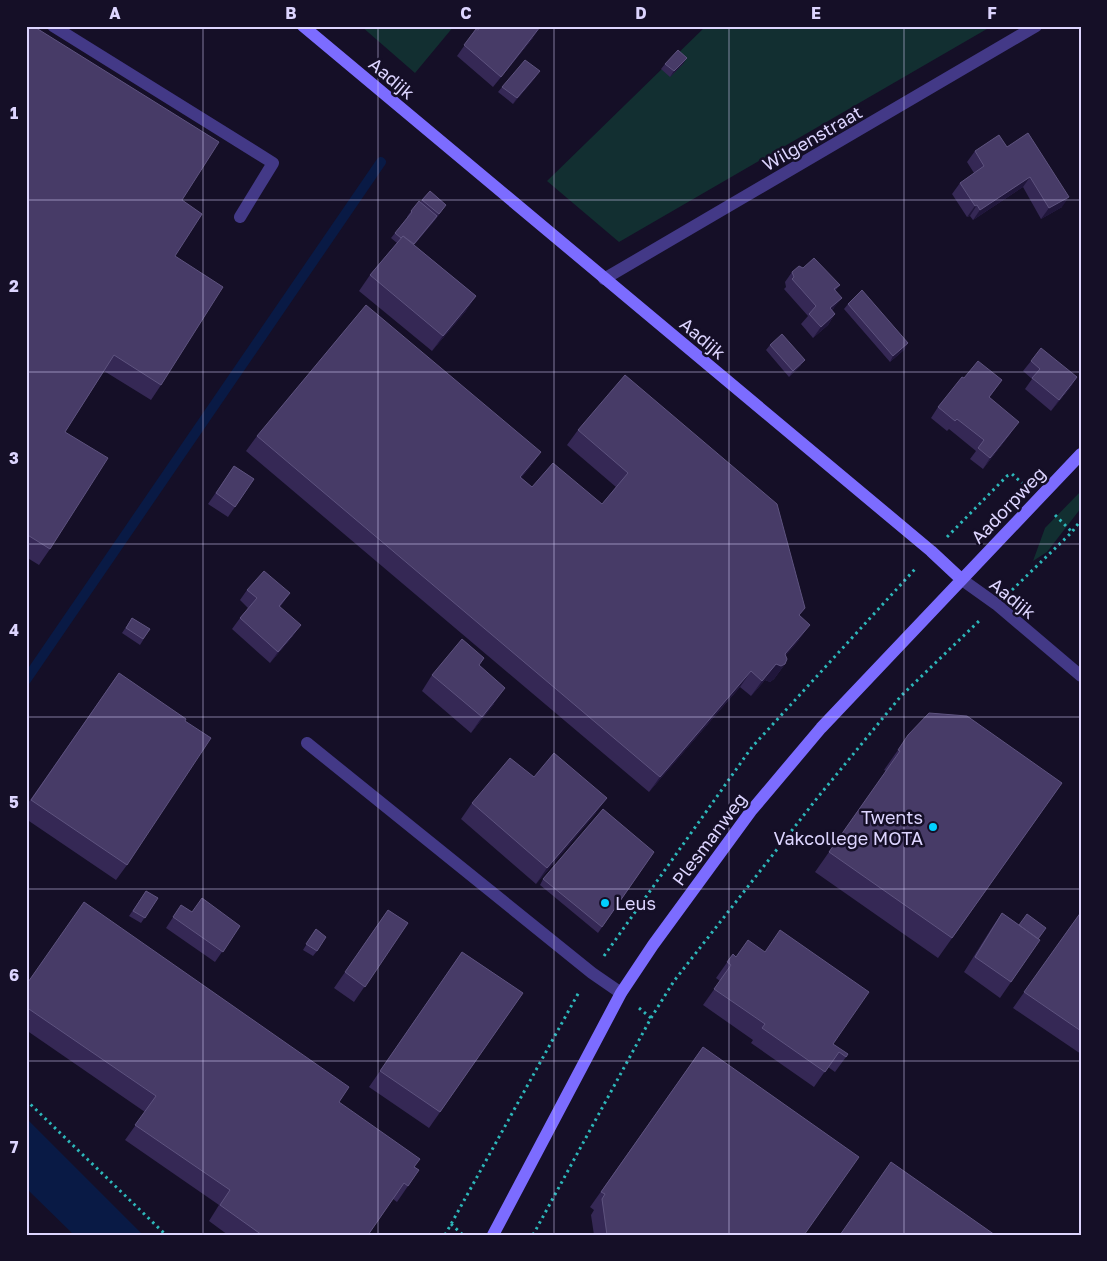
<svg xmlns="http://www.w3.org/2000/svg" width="1107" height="1261" font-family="'Golos Text',sans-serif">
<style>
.green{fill:#122f31}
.water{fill:#091a45}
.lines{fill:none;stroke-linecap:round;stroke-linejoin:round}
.stream{stroke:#091a45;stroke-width:10}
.path{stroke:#2db7ba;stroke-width:3;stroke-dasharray:2.5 4;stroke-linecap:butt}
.lane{stroke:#433987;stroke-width:12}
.street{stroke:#433987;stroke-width:12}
.secondary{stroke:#7c6cff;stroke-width:12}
.wall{fill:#352855}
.shaded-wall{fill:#20163b}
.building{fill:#473b67;stroke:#5e537f}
.grid{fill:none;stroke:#ddd5ff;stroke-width:1;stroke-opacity:0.55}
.poi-dot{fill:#01d0ff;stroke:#150f27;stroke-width:2}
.labels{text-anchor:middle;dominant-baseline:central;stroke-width:5;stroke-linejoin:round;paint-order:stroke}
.street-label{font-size:18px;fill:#ddd5ff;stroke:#150f27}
.poi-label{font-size:18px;fill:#ddd5ff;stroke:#150f27;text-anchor:end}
.neatline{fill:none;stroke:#ddd5ff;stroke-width:2}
.grid-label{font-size:16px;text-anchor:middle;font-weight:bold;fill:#ddd5ff}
</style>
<rect width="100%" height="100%" fill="#150f27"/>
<path class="green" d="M 361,26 L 454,26 L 415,73 Z
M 706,26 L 992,26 L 619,242 L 547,181 Z
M 1081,491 L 1081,508 L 1047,552 L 1033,561 L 1045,528 Z"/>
<path class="water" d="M 26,1118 L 143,1235 L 74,1235 L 26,1188 Z"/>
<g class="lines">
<path class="stream" d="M 26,680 L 381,162"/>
<path class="path" d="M 1055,515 L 1072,532
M 947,537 L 1007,476 L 1012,474 L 1022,483
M 1012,590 L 1072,532 L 1081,520
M 604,956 L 752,747 L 916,568
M 639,1008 L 651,1018
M 26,1100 L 166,1235
M 451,1224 L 463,1235
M 445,1235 L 579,992
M 533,1235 L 651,1018 L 674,981 L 818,797 L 901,696 L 980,620"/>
<path class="lane" d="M 53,26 L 273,163 L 240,217"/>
<path class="street" d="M 604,279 L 1036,26
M 961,579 L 996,604 L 1081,676
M 307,743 L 592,973 L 621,993"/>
<path class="secondary" d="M 303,26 L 931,551 L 961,579
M 493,1235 L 621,993 L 653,945 L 751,811 L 821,728 L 1081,454"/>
</g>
<path class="wall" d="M 26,26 L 182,200 L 175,256 L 161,385 L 151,400 L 104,371 L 65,432 L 50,549 L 39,565 L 26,557 Z
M 497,27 L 533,38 L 493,87 L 457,56 L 476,29 L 478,30 Z
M 665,64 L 683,64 L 670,77 L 661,69 Z
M 536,77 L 513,104 L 498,92 L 502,87 Z
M 1007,147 L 1062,207 L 1041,219 L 1023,187 L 973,220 L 970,216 L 967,217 L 952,194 L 960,183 L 974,173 L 967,162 L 975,151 Z
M 430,191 L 446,205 L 435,220 L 414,245 L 476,296 L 465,312 L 432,351 L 359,291 L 370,275 L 397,243 L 391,238 L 395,233 L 408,217 L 407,217 L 411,211 L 420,202 Z
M 792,272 L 840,285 L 835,291 L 834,308 L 832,310 L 835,314 L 828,325 L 813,338 L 801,324 L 808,316 L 784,289 L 786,287 L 785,282 Z
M 848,304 L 905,349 L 890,362 L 844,309 Z
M 770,345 L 801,365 L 789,377 L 766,350 Z
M 1031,361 L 1077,377 L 1070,388 L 1051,411 L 1025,389 L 1032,379 L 1023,371 Z
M 964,378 L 1002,380 L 989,398 L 1011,433 L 983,469 L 970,459 L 976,451 L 949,429 L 947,431 L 931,418 L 938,407 Z
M 578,430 L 800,616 L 799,640 L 785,656 L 785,664 L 774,679 L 770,682 L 765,680 L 751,696 L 740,687 L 649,792 L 246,451 L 257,436 L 541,452 L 530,467 L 521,478 L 532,487 L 602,504 L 616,487 L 567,445 Z
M 234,466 L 254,479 L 228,517 L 208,504 Z
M 247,590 L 290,593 L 280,607 L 293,636 L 270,663 L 232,629 L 240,618 L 248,608 L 240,600 Z
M 132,618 L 150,629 L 140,645 L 122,633 Z
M 479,665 L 494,704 L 471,733 L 422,691 L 432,675 Z
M 119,673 L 185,721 L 127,865 L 116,880 L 26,819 L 26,806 Z
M 898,750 L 1062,783 L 938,958 L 815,872 L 886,771 L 884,770 Z
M 534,777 L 596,813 L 536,884 L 461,819 L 472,803 Z
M 654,852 L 598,933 L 540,885 L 543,879 Z
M 146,891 L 158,898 L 141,923 L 129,916 Z
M 181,905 L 192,912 L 240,926 L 215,962 L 166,928 Z
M 388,910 L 408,923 L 354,1002 L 334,988 Z
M 1081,912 L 1081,1054 L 1013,1008 Z
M 1002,913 L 1040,940 L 1000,998 L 964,972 L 991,929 Z
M 316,929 L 317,951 L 313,956 L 303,950 Z
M 462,952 L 523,993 L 429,1128 L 369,1087 Z
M 733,954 L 833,1044 L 846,1057 L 835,1072 L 828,1067 L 814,1087 L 751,1043 L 753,1040 L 703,1005 L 720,981 L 716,978 Z
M 26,984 L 339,1102 L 419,1170 L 397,1202 L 393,1199 L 368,1235 L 228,1235 L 209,1221 L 219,1205 L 125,1140 L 145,1112 L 26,1030 Z
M 703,1047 L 804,1235 L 594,1235 L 591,1215 L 594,1210 L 590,1207 Z"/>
<path class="shaded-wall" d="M 540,27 L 533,38 L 493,87 L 501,77 Z
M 687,58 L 683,64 L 670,77 L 674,71 Z
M 540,71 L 536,77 L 513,104 L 517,98 Z
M 1030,177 L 1023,187 L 973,220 L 980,210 Z
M 1069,197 L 1062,207 L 1041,219 L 1049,208 Z
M 977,205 L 970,216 L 967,217 L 975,206 Z
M 476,296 L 465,312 L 432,351 L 443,336 Z
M 842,298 L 834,308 L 822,319 L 830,308 Z
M 835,314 L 828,325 L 813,338 L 821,327 Z
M 908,343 L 905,349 L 890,362 L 893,356 Z
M 805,360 L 801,365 L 789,377 L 793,371 Z
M 1077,377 L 1070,388 L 1051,411 L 1059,400 Z
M 1019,422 L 1011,433 L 983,469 L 990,458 Z
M 541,452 L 530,467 L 509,492 L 520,477 Z
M 301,625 L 293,636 L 270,663 L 278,652 Z
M 810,625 L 799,640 L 778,665 L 785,664 L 774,679 L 770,682 L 765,680 L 751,696 L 762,681 Z
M 751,671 L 740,687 L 649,792 L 660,777 Z
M 505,688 L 494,704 L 471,733 L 482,717 Z
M 607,798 L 596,813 L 536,884 L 547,868 Z"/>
<path class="building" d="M 26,26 L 33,26 L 219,142 L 182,200 L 202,214 L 175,256 L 223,287 L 161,385 L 114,355 L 65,432 L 108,458 L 50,549 L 26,534 Z
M 481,26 L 496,26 L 497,27 L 498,26 L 540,26 L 540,27 L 501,77 L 464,45 L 476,29 L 478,30 Z
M 678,50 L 687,58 L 674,71 L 665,64 Z
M 525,60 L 540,71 L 517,98 L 502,87 Z
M 1028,133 L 1069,197 L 1049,208 L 1030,177 L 980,210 L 977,205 L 975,206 L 960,183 L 984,166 L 975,151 L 999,135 L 1007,147 Z
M 430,191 L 446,205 L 439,214 L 422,200 Z
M 419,201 L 437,216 L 414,244 L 403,236 L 401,238 L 395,233 L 412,212 L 411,211 Z
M 403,236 L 476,296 L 443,336 L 370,275 Z
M 814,258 L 840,285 L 834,289 L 842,298 L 830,308 L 835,314 L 821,327 L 809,314 L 816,306 L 792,279 L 794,277 L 792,272 L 799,266 L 803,268 Z
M 862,290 L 908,343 L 893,356 L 848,304 Z
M 366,305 L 541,452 L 520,477 L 532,487 L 553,463 L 602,504 L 628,473 L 578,430 L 625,375 L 777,504 L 805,608 L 799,615 L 810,625 L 785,654 L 787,659 L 785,664 L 781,666 L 776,664 L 762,681 L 751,671 L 660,777 L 257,436 Z
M 782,334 L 805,360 L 793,371 L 770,345 Z
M 1041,348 L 1077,377 L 1059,400 L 1032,378 L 1040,369 L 1031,361 Z
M 978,361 L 1002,380 L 989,397 L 1019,422 L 990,458 L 978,448 L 984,440 L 957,419 L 955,421 L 938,407 L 962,377 L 964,378 Z
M 234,466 L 254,479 L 235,507 L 216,493 Z
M 264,571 L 290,593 L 279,606 L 301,625 L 278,652 L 240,618 L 257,598 L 247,590 Z
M 132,618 L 150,629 L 143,639 L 126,628 Z
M 462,639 L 484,658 L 479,665 L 505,688 L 482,717 L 432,675 Z
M 119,673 L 186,719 L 185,721 L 211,738 L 127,865 L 31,800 Z
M 929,713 L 967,716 L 1062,783 L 952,938 L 829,852 L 900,751 L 898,750 L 908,735 Z
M 554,753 L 607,798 L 547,868 L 472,803 L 510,758 L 534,777 Z
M 603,809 L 654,852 L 602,927 L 543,879 Z
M 146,891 L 158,898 L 145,918 L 133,911 Z
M 202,898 L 240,926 L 223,952 L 173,917 L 181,905 L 192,912 Z
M 84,902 L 349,1087 L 339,1102 L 420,1159 L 414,1167 L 419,1170 L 408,1186 L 404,1183 L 368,1235 L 262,1235 L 220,1205 L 230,1190 L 135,1125 L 156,1096 L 26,1007 L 26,985 Z
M 388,910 L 408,923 L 365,987 L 345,972 Z
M 1081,912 L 1081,1031 L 1024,992 Z
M 1002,913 L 1040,940 L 1011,982 L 975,957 Z
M 1027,914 L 1046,928 L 1038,939 L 1019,925 Z
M 316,929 L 326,937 L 317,951 L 306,944 Z
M 780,930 L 869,992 L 833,1044 L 848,1054 L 846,1057 L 839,1052 L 825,1072 L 762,1028 L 765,1024 L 714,989 L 731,965 L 727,962 L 733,954 L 736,957 L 748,940 L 765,952 Z
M 462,952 L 523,993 L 440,1112 L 380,1071 Z
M 703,1047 L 859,1157 L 804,1235 L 607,1235 L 602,1199 L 605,1194 L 601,1192 Z
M 891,1162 L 995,1235 L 840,1235 Z"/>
<path class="grid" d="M 203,26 L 203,1235M 378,26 L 378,1235M 554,26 L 554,1235M 729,26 L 729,1235M 904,26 L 904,1235M 26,200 L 1081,200M 26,372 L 1081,372M 26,544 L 1081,544M 26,717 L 1081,717M 26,889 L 1081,889M 26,1061 L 1081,1061"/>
<g class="poi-dot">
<circle cx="933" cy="827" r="5"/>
<circle cx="605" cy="903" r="5"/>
</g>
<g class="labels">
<g class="street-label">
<text transform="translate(392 78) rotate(40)">Aadijk</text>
<text transform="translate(812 138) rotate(-30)">Wilgenstraat</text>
<text transform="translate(703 338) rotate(40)">Aadijk</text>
<text transform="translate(1008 505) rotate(-46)">Aadorpweg</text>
<text transform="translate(1013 598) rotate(39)">Aadijk</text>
<text transform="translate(709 839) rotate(-53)">Plesmanweg</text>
</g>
<g class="poi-label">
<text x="923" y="817">Twents<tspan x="923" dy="21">Vakcollege MOTA</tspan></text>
<text x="615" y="903" text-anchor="start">Leus</text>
</g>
</g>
<rect width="1107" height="1261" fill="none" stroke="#150f27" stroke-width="55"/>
<rect x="28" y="28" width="1052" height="1206" class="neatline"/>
<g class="grid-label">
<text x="115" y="19">A</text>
<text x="291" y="19">B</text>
<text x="466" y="19">C</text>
<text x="641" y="19">D</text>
<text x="816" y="19">E</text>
<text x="992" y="19">F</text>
<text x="14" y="119">1</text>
<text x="14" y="292">2</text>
<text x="14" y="464">3</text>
<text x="14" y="636">4</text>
<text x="14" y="808">5</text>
<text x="14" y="981">6</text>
<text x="14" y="1153">7</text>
</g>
</svg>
